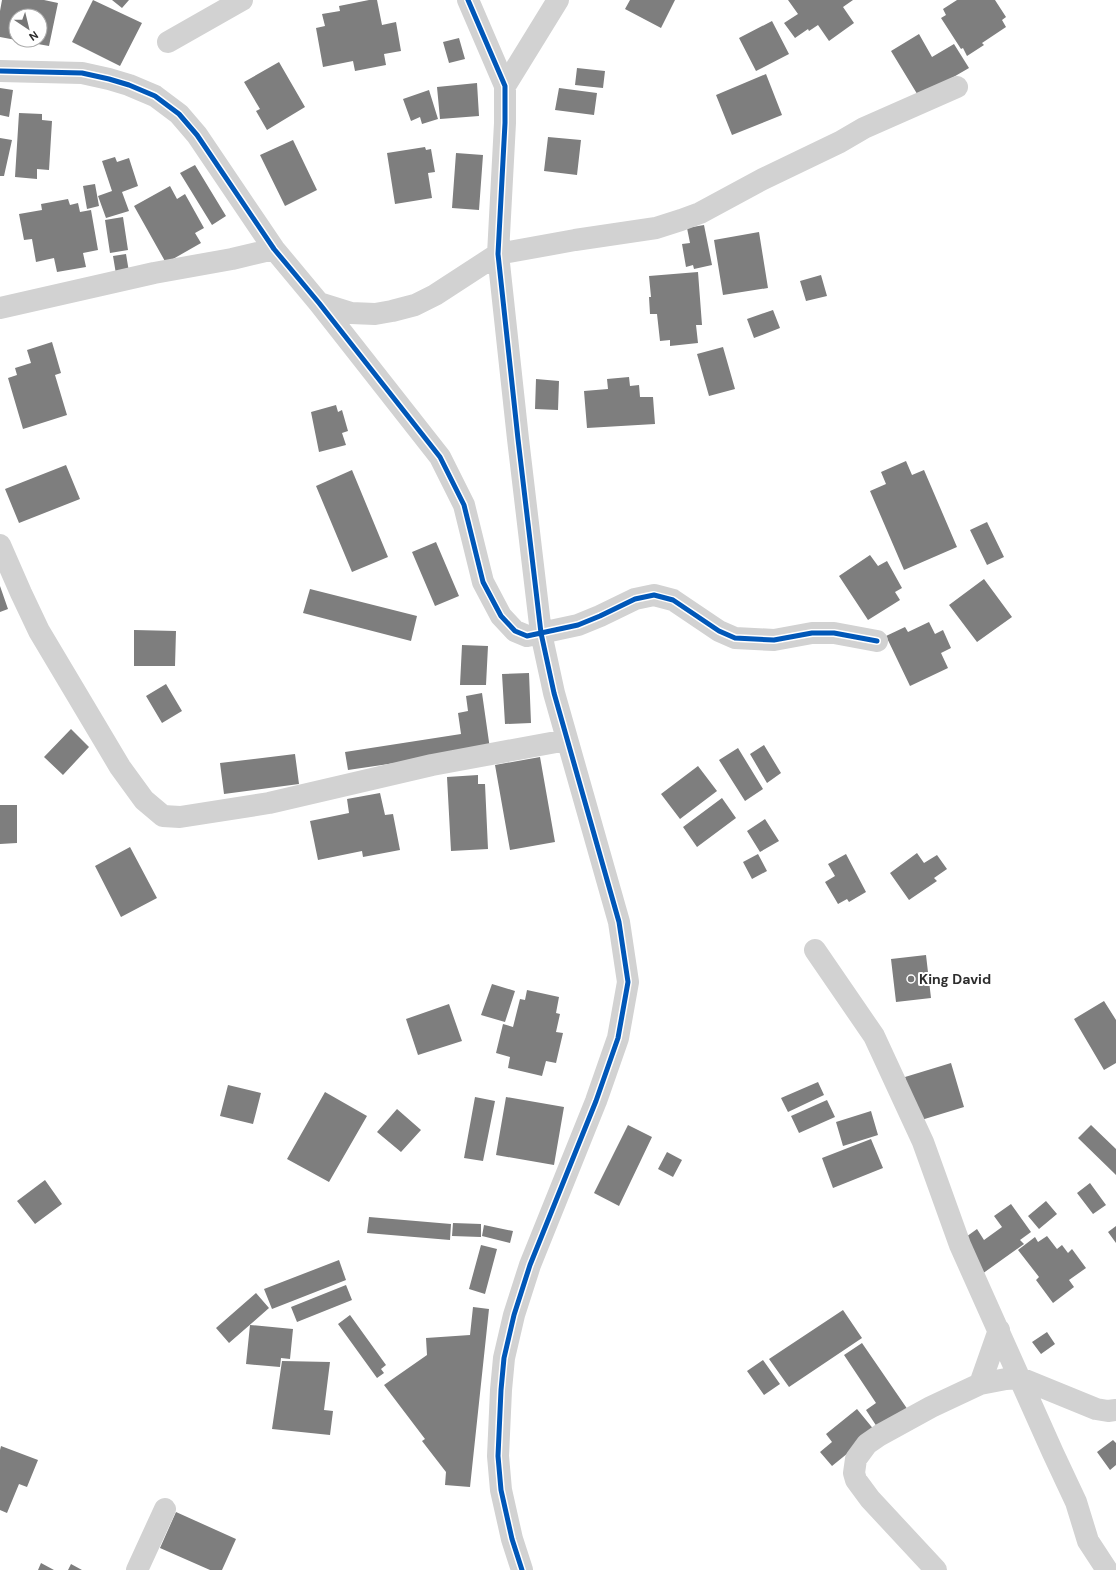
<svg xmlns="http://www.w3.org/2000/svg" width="1116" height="1570" font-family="'DM Sans',sans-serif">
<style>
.building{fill:#7e7e7e}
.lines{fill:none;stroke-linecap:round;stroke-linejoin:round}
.minor{stroke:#d2d2d2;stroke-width:22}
.cycleway-casing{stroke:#fff;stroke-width:8}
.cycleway{stroke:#0057b8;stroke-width:5}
.poi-dot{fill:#767676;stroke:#fff;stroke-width:1.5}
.labels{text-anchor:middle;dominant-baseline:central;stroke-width:4;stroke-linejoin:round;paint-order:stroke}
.poi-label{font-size:14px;font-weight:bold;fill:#2d2d2d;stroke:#fff;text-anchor:start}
</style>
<rect width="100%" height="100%" fill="#fff"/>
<path class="building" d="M 2,0 L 44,0 L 58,3 L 49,46 L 21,41 L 40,40 L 40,16 L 16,16 L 16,40 L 0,37 L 0,11 Z
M 93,0 L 142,23 L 120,66 L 72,42 Z
M 112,0 L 129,0 L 122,8 Z
M 369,0 L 377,0 L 382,25 L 396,22 L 401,51 L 384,54 L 386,65 L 355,71 L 353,61 L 323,67 L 316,28 L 325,26 L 322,14 L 340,11 L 339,6 Z
M 630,0 L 675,0 L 661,28 L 625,9 Z
M 788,0 L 853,0 L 843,7 L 854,23 L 829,41 L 818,25 L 809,31 L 808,29 L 795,38 L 784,23 L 798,14 Z
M 957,0 L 995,0 L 1006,17 L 1002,20 L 1006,27 L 982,43 L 984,45 L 967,56 L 963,48 L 961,49 L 941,18 L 946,15 L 943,9 Z
M 772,21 L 789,54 L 756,71 L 739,38 Z
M 919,34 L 932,57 L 954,44 L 969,68 L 919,97 L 891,51 Z
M 459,38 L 465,59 L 449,63 L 443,42 Z
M 279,62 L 305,107 L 267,130 L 256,111 L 260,109 L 244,82 Z
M 577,68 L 605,71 L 603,88 L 575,85 Z
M 766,74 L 782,115 L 732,135 L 716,95 Z
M 477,83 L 479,116 L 440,119 L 437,87 Z
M 0,88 L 13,90 L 9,117 L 0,115 Z
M 559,88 L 597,93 L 594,115 L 555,110 Z
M 429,90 L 438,119 L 422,124 L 420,117 L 411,121 L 403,99 Z
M 19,113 L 42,114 L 42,120 L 52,121 L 49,170 L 37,169 L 37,179 L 15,177 Z
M 548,137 L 581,140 L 577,175 L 544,171 Z
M 0,138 L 12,140 L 4,176 L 0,176 Z
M 293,140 L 317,190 L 285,206 L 260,155 Z
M 425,147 L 426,150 L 431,149 L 435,172 L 428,173 L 432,198 L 395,204 L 387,153 Z
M 456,153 L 483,155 L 479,210 L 452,208 Z
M 115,157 L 117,162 L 129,158 L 138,186 L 122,192 L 129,211 L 106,218 L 98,196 L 112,191 L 102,161 Z
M 195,165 L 226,216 L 212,225 L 180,173 Z
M 95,184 L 99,206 L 87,209 L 83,186 Z
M 170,186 L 177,199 L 185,194 L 204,228 L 195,233 L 201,243 L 166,263 L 134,206 Z
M 68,199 L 70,205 L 78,203 L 80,212 L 91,210 L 98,250 L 83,253 L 86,267 L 57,272 L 54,258 L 36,262 L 32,239 L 24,240 L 19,214 L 42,210 L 41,204 Z
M 123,217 L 128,250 L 110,253 L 105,220 Z
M 704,225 L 712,265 L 694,269 L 693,265 L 686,267 L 682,244 L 690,243 L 687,228 Z
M 759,232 L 768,288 L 723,295 L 714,240 Z
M 126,254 L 129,272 L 116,274 L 113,256 Z
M 698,272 L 702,325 L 696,325 L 698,343 L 670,346 L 670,340 L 660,341 L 657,314 L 650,314 L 649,297 L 651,297 L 649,276 Z
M 821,275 L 827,296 L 806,301 L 800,281 Z
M 773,310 L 780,328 L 754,338 L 747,319 Z
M 52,342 L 61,373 L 55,375 L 67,415 L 23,429 L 8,378 L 17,375 L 15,368 L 31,363 L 27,350 Z
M 723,347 L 735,389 L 709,396 L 697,354 Z
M 629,377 L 630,386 L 639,385 L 640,397 L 653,397 L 655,424 L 587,428 L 584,391 L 608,389 L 607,379 Z
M 536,379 L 559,381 L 558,410 L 535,409 Z
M 336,405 L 338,412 L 342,410 L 348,431 L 342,433 L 346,445 L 319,452 L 311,412 Z
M 906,461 L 912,475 L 924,470 L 957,547 L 904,570 L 870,491 L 886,484 L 881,472 Z
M 66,465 L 80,499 L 19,523 L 5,489 Z
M 352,470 L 388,557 L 352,572 L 316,486 Z
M 987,522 L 1004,557 L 987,565 L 970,530 Z
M 436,542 L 459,596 L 435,606 L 412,552 Z
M 870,555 L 878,566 L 887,561 L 902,588 L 895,592 L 900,600 L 868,620 L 839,576 Z
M 984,579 L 1012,617 L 977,642 L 949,605 Z
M 0,586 L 8,609 L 0,612 Z
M 310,589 L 417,616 L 411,641 L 303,613 Z
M 929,622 L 935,634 L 943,630 L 951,648 L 941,653 L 948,668 L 910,686 L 886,636 L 905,627 L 908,632 Z
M 134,630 L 176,631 L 175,666 L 134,666 Z
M 462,645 L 488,646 L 486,685 L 460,685 Z
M 529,673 L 531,723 L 505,724 L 502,674 Z
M 166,684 L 182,711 L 162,723 L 146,696 Z
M 482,693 L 490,749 L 348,770 L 345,752 L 461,734 L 458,713 L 468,711 L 466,696 Z
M 71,729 L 89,747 L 63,775 L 44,757 Z
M 764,745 L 781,773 L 767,783 L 750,754 Z
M 738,748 L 763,789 L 745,801 L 719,760 Z
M 295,754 L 299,784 L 224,794 L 220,763 Z
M 540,757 L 555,842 L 510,850 L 495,765 Z
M 698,766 L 717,791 L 680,819 L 661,794 Z
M 478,775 L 478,784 L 485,784 L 488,849 L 451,851 L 447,777 Z
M 380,793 L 385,815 L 393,814 L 400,850 L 363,857 L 362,851 L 318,860 L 310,821 L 349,813 L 347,799 Z
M 722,798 L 736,818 L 697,847 L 683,827 Z
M 0,805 L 17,805 L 17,843 L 0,844 Z
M 765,819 L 779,841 L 760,852 L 747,831 Z
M 130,847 L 157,898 L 121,917 L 95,866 Z
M 917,853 L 924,863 L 937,855 L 947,869 L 934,878 L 937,881 L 909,900 L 890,873 Z
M 758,854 L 767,871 L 752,879 L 743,862 Z
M 846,854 L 866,892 L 849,902 L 847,899 L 838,904 L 825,882 L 835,876 L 828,864 Z
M 926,955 L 931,998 L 896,1002 L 891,959 Z
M 492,984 L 515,991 L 505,1022 L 481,1015 Z
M 527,990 L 559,997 L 556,1013 L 560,1014 L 556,1032 L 563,1033 L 556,1063 L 546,1061 L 542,1076 L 508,1068 L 510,1057 L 496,1053 L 503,1024 L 513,1027 L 520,999 L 525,1000 Z
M 1104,1001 L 1116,1020 L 1116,1063 L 1104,1070 L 1074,1019 Z
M 449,1004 L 462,1041 L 418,1055 L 406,1019 Z
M 951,1063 L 964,1107 L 918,1121 L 905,1077 Z
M 818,1082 L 824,1095 L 788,1112 L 781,1098 Z
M 228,1085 L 261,1093 L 253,1124 L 220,1116 Z
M 325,1092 L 367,1116 L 329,1182 L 287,1159 Z
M 475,1097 L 495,1101 L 483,1161 L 464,1158 Z
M 506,1097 L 564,1107 L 554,1165 L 496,1155 Z
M 827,1100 L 835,1117 L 799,1133 L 791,1116 Z
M 397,1109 L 421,1130 L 401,1152 L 377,1132 Z
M 871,1111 L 878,1135 L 843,1146 L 836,1122 Z
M 628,1125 L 652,1137 L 619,1206 L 594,1193 Z
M 1091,1125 L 1116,1149 L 1116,1175 L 1078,1138 Z
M 871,1139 L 883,1168 L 833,1188 L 822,1158 Z
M 667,1152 L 682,1160 L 673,1177 L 658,1169 Z
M 45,1180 L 62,1204 L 35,1224 L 17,1201 Z
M 1090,1183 L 1106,1205 L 1093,1214 L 1077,1193 Z
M 1046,1201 L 1057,1214 L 1039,1229 L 1028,1216 Z
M 1011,1204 L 1031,1232 L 1020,1240 L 1024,1244 L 982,1274 L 959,1242 L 977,1229 L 984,1240 L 1002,1227 L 994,1216 Z
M 369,1217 L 451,1224 L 450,1240 L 367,1233 Z
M 453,1223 L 481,1224 L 481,1237 L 452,1236 Z
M 484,1225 L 513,1231 L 510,1243 L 482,1236 Z
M 1116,1226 L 1116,1243 L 1108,1232 Z
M 1047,1236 L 1057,1249 L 1062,1245 L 1068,1253 L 1072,1249 L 1086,1268 L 1069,1280 L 1074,1287 L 1053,1303 L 1036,1280 L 1039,1277 L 1018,1250 L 1035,1237 L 1038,1242 Z
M 481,1245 L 497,1249 L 485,1294 L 469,1289 Z
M 339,1260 L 346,1280 L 272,1309 L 264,1289 Z
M 346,1285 L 352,1300 L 297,1322 L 291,1307 Z
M 256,1293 L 269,1308 L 229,1343 L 216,1328 Z
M 473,1307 L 489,1309 L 470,1487 L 445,1485 L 446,1472 L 422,1441 L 425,1439 L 384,1385 L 427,1355 L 426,1338 L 470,1335 Z
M 843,1310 L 862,1338 L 789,1387 L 769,1359 Z
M 350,1315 L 386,1365 L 381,1369 L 384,1373 L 377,1378 L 338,1324 Z
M 250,1325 L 293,1329 L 290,1359 L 281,1358 L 280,1367 L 246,1364 Z
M 1047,1332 L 1055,1344 L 1041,1354 L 1032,1342 Z
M 862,1343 L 908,1410 L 879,1430 L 866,1410 L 876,1403 L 844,1355 Z
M 763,1360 L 780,1384 L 764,1395 L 747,1371 Z
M 282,1361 L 330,1362 L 324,1410 L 333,1411 L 330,1435 L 272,1429 Z
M 857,1409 L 875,1431 L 832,1466 L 820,1452 L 832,1442 L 826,1434 Z
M 1113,1440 L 1116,1443 L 1116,1465 L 1110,1470 L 1097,1452 Z
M 1,1446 L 38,1460 L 27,1487 L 19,1484 L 7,1513 L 0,1510 L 0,1450 Z
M 176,1512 L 236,1539 L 222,1570 L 210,1570 L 160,1548 Z
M 41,1563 L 54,1570 L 38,1570 Z
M 71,1564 L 82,1570 L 68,1570 Z"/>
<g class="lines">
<path class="minor" d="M 468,0 L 505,86 L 505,123 L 498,254 L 518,439 L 541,633 L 554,693 L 619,922 L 628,982 L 618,1038 L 596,1101 L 530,1265 L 514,1315 L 504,1358 L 501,1390 L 498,1456 L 501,1490 L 512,1539 L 522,1570
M 168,42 L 242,0
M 0,71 L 82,73 L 109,79 L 129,85 L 155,96 L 179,114 L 197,135 L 274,249 L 319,303 L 440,457 L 464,505 L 483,582 L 501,616 L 515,631 L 527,636 L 578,625 L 600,616 L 635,599 L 654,595 L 673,600 L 719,631 L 735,638 L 774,640 L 812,633 L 834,633 L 877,641
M 505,86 L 558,0
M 319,303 L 351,313 L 375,314 L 392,311 L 415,305 L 435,295 L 498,254 L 575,240 L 656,228 L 681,220 L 700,213 L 763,179 L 840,142 L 864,128 L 957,87
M 0,308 L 154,273 L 232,259 L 274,249
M 0,545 L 21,593 L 39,631 L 120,767 L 144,800 L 163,816 L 180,817 L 269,803 L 432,765 L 567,740
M 815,950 L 874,1036 L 923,1142 L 960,1245 L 1053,1453 L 1076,1502 L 1088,1541 L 1107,1570
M 980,1384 L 999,1330
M 137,1570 L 165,1509
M 936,1570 L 870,1499 L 856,1480 L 854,1473 L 856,1459 L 867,1444 L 880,1435 L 931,1407 L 980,1384 L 1006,1379 L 1020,1378 L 1096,1409 L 1108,1411 L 1116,1410"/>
<g class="cycleway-casing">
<path id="cycleway" d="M 468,0 L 505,86 L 505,123 L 498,254 L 518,439 L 541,633 L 554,693 L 619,922 L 628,982 L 618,1038 L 596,1101 L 530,1265 L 514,1315 L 504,1358 L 501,1390 L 498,1456 L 501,1490 L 512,1539 L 522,1570
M 0,71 L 82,73 L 109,79 L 129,85 L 155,96 L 179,114 L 197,135 L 274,249 L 319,303 L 440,457 L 464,505 L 483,582 L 501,616 L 515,631 L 527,636 L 578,625 L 600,616 L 635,599 L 654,595 L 673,600 L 719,631 L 735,638 L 774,640 L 812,633 L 834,633 L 877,641"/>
</g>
<use href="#cycleway" class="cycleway"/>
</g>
<circle class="poi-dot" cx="911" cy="979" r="4"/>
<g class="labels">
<g class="poi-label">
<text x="919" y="979">King David</text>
</g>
</g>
<g transform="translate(28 28) rotate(145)"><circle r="19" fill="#ffffff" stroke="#ababab"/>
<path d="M0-3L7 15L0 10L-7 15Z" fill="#767676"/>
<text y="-6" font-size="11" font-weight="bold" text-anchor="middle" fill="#2d2d2d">N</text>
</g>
</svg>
